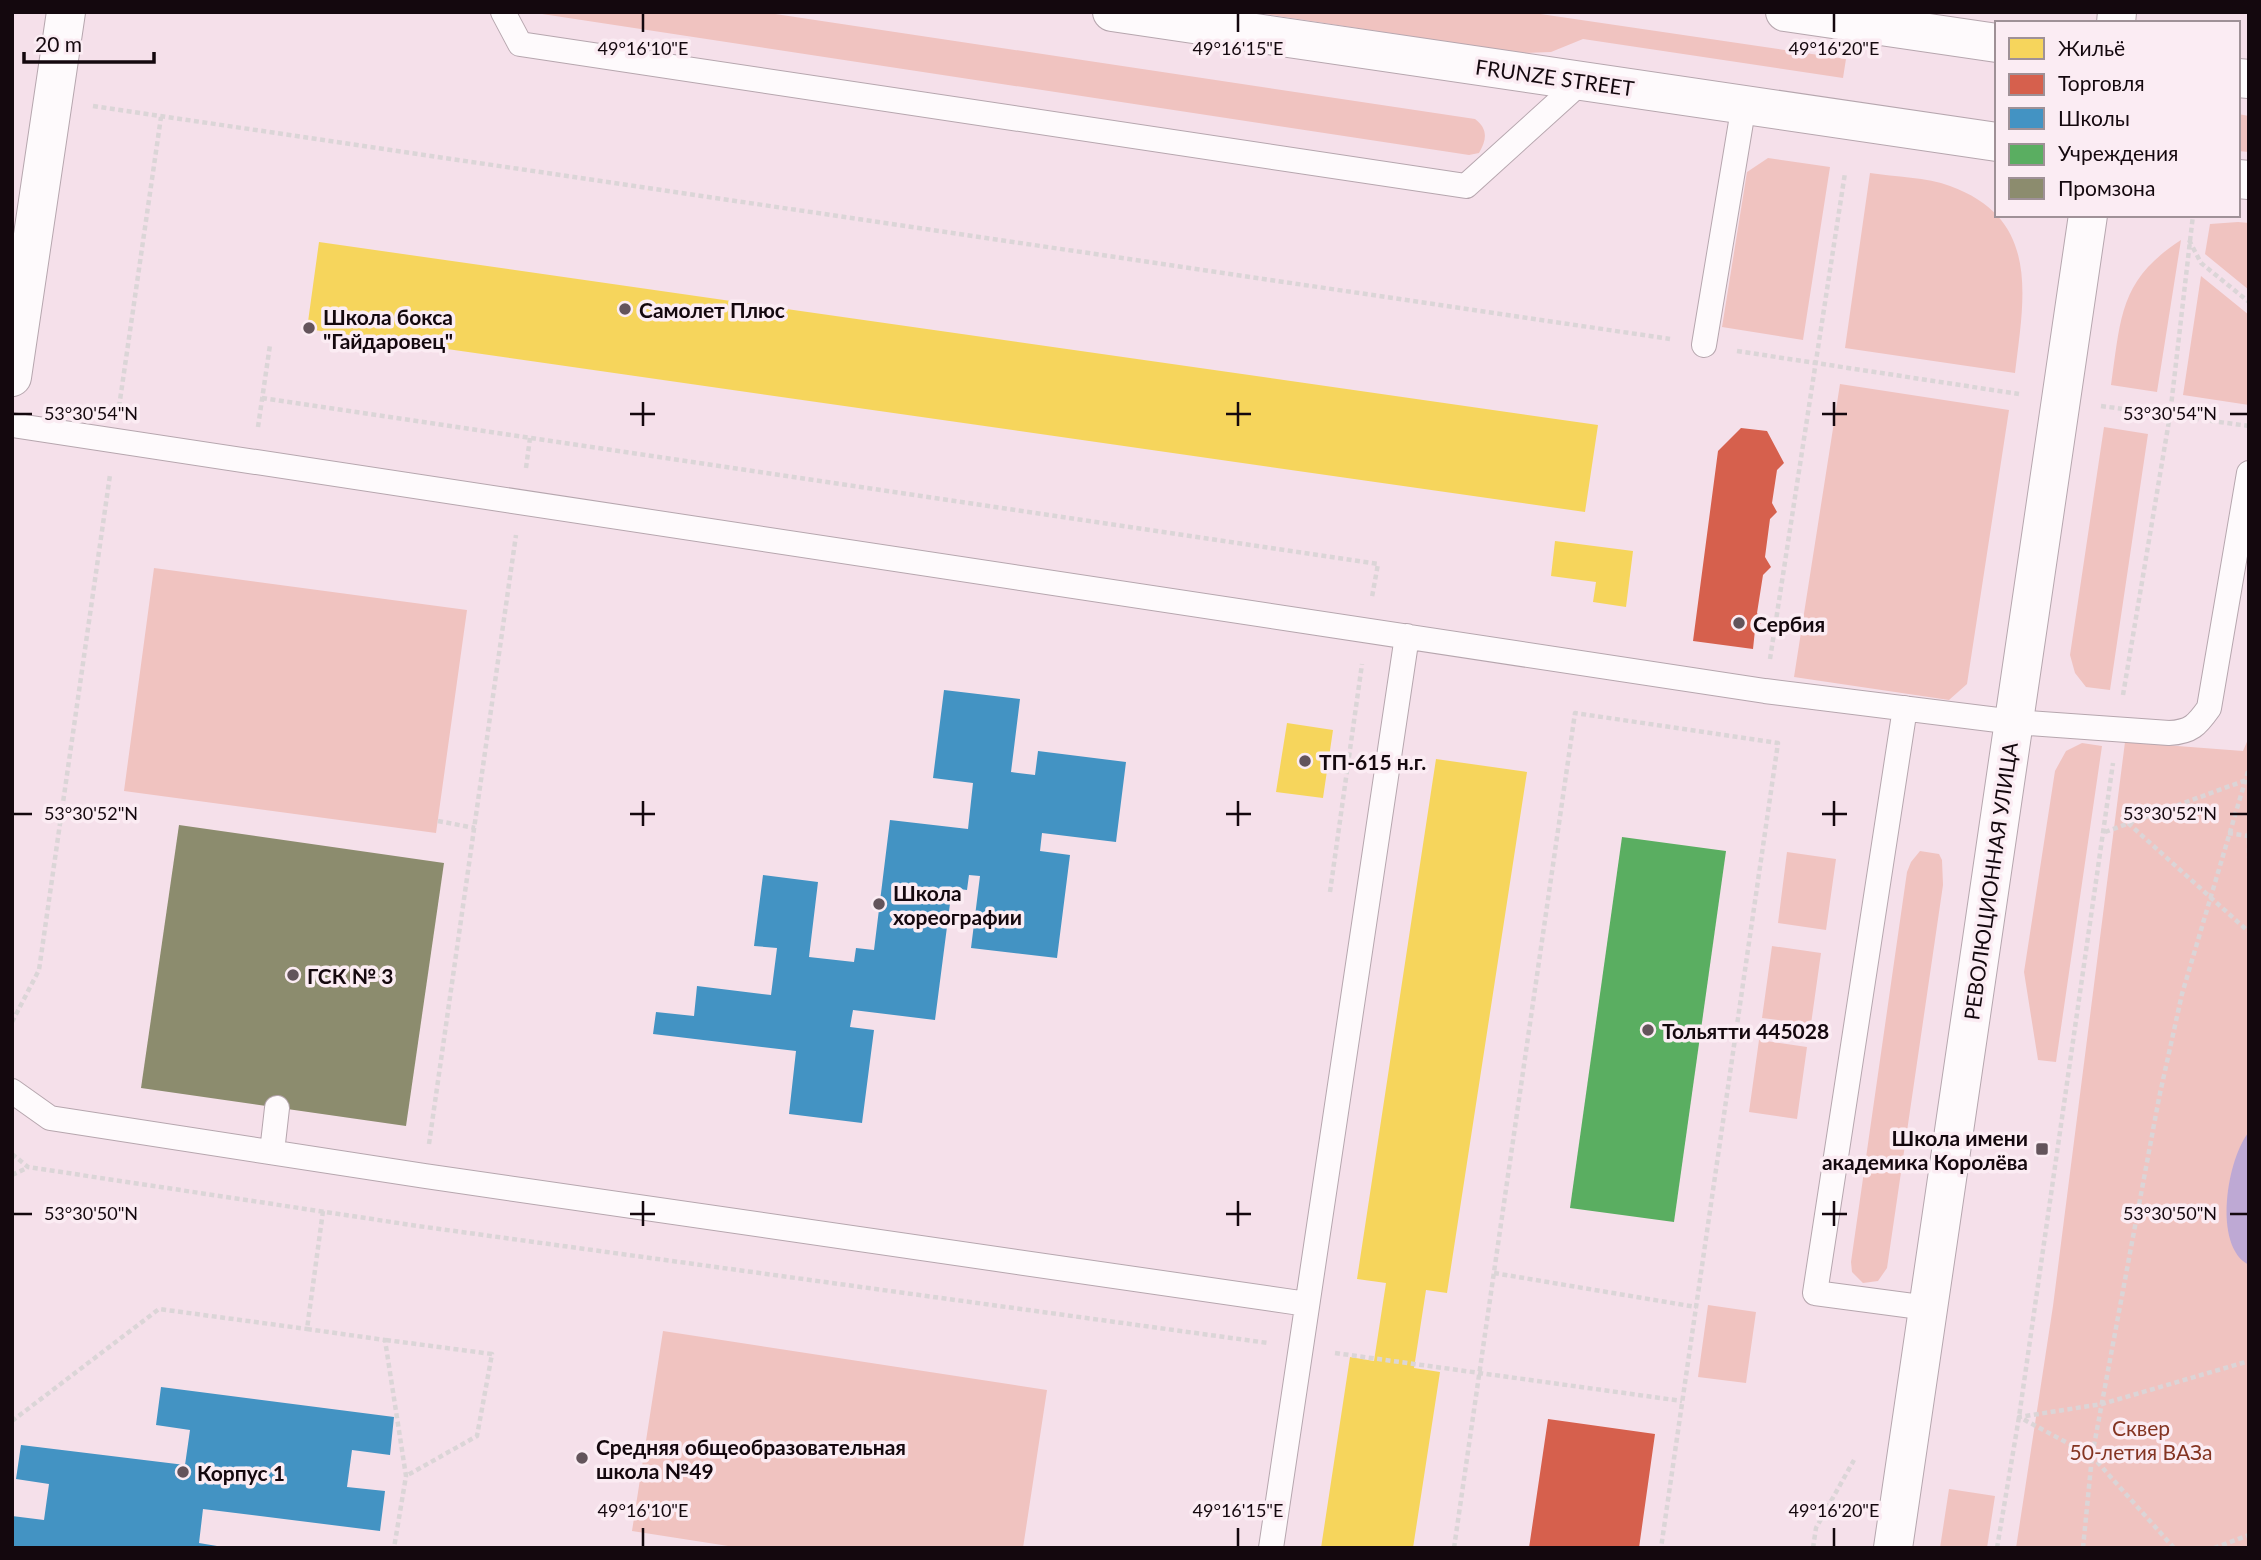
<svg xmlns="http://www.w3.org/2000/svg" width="2261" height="1560" font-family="Lato,sans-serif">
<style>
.green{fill:#f0c3c0}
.water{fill:#bea9d4}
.homes{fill:#f6d55c}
.shops{fill:#d6604d}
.schools{fill:#4393c3}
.public{fill:#5aae61}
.industry{fill:#8c8c6e}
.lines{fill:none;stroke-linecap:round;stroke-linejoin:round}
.lane-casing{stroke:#b6a6ae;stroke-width:26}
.street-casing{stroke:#b6a6ae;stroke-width:40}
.secondary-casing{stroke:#b6a6ae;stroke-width:40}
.path{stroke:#dbd5d7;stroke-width:4.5;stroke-dasharray:5 3.5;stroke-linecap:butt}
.lane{stroke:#fefafc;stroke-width:24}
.street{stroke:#fefafc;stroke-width:38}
.secondary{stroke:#fefafc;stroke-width:38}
.ticks{fill:none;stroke:#14080e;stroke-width:2.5}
.poi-dot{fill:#63545b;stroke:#fbecf3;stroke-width:2.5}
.labels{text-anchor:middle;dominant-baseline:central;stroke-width:7;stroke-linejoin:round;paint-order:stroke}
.street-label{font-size:21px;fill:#14080e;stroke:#fbecf3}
.poi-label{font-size:21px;font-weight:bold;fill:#14080e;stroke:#fbecf3;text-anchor:start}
.park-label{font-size:21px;fill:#843422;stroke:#fbecf3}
.ticks-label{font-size:18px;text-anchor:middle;fill:#14080e;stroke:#fbecf3;stroke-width:7;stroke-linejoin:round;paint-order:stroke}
</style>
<rect width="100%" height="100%" fill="#f5e0ea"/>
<path class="green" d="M 529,12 L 762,12 L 1475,119 C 1488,129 1487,139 1479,153 L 1469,155 Z
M 1252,12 L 1527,12 L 1846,59 L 1843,78 L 1583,39 L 1551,52 L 1521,53 Z
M 2238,114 L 2249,116 L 2249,152 L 2238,151 Z
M 1768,158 L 1830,167 L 1803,340 L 1722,327 L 1747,172 Z
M 1870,173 C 1895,177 1927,177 1950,186 C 2041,219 2024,297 2015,373 L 1845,348 Z
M 2238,222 L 2249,223 L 2249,290 L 2205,254 L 2210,224 Z
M 2181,240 L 2157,392 L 2111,385 C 2121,318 2119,280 2181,240 Z
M 2201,276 L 2249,315 L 2249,405 L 2183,395 Z
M 1840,384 L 2009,410 L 1967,684 L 1949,700 L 1794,677 Z
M 2104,427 L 2148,434 L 2110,690 L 2086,687 L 2075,673 L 2070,655 Z
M 154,568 L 467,610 L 436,833 L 124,791 Z
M 2249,737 L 2249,1548 L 2016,1548 L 2053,1306 L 2125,742 L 2243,751 Z
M 2082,743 L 2102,746 L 2056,1062 L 2038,1060 L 2024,972 L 2055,771 L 2066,751 Z
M 1920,851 L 1939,854 L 1942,860 L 1943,885 L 1887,1268 L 1878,1281 L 1863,1283 L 1852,1272 L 1851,1262 L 1907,872 L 1911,862 Z
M 1787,852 L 1836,859 L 1826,930 L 1778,923 Z
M 1772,946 L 1821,953 L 1811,1024 L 1762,1018 Z
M 1759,1040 L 1807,1047 L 1797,1119 L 1749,1112 Z
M 1708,1305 L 1756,1312 L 1746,1383 L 1698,1377 Z
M 663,1331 L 1047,1390 L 1023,1548 L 741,1548 L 632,1531 Z
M 1949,1489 L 1995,1496 L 1987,1548 L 1940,1548 Z"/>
<path class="water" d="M 2249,1132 L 2249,1265 C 2212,1247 2227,1158 2249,1132 Z"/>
<path class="homes" d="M 319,242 L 1598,425 L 1585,512 L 307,329 Z
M 1555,541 L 1633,551 L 1626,607 L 1593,602 L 1596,582 L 1551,576 Z
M 1287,723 L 1333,730 L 1323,798 L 1276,792 Z
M 1436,759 L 1527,772 L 1447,1293 L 1426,1290 L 1414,1368 L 1440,1372 L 1413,1548 L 1321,1548 L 1350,1357 L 1374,1361 L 1386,1283 L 1357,1279 Z"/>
<path class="shops" d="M 1741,428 L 1767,431 L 1784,463 L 1777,470 L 1772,503 L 1777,512 L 1770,519 L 1765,557 L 1771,567 L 1763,575 L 1757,613 L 1762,622 L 1755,630 L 1753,649 L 1693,641 L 1718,451 Z
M 1548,1419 L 1655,1434 L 1639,1548 L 1529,1548 Z"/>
<path class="schools" d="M 944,690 L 1020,699 L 1011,772 L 1035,775 L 1038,751 L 1126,762 L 1116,842 L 1042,833 L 1040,851 L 1070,855 L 1057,958 L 971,948 L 980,876 L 969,875 L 967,890 L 952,888 L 935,1020 L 853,1010 L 850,1027 L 874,1030 L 862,1123 L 789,1114 L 796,1051 L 653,1034 L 656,1012 L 694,1016 L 697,986 L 771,995 L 777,948 L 754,946 L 763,875 L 818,882 L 809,957 L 854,962 L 856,948 L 874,950 L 890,820 L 968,829 L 973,783 L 933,778 Z
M 161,1387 L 394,1417 L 390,1455 L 352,1450 L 347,1487 L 385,1491 L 380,1531 L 203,1509 L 199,1543 L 229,1548 L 12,1548 L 12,1516 L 44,1520 L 49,1484 L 16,1479 L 21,1445 L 185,1465 L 190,1430 L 156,1425 Z"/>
<path class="public" d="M 1622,837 L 1726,851 L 1674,1222 L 1570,1208 Z"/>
<path class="industry" d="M 179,825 L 444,863 L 406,1126 L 141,1088 Z"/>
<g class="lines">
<g class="lane-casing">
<path id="lane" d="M 503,12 L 520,44 L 1466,186 L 1582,81
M 1704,345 L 1744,104
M 12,425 L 1765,691 L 2014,722 L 2169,733 C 2191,732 2197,725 2209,708 L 2249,473
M 1905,708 L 1815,1293 L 1928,1308
M 12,1091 L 50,1118 L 425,1176 L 1307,1304
M 272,1152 L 277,1108
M 1271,1548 L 1407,636"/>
</g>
<g class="street-casing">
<path id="street" d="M 12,377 L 66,12"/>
</g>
<g class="secondary-casing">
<path id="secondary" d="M 1112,12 L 1997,142
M 1785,12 L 1997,43
M 2116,23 L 2117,12
M 2238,78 L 2249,79
M 2238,179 L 2249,180
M 1893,1548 L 2088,215"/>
</g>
<path class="path" d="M 93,106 L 1670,339
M 2189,240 L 2201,263 L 2249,302
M 1737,351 L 2019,394
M 262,398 L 1378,564 L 1372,597
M 2101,406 L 2249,426
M 119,407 L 161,117
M 258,427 L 270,345
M 526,468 L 530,438
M 1770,659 L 1845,173
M 2123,695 L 2170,415 L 2193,215
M 438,821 L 475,828
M 2128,823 L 2249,932
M 2249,831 L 2249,858
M 2105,832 L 2249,779
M 2228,833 L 2248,836
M 1330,892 L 1362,664
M 12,1022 L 39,970 L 110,475
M 429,1144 L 516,535
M 12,1154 L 28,1167 L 418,1226 L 1268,1343
M 12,1175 L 27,1168
M 323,1211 L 307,1329 L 385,1340 L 406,1476 L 394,1548
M 1494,1273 L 1696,1307
M 386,1340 L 492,1354 L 477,1436 L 406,1476
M 1335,1353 L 1682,1401
M 12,1421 L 159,1309 L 307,1329
M 1454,1548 L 1575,713 L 1778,743 L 1661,1548
M 1813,1548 L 1816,1528 L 1854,1460
M 1997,1548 L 2019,1417 L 2113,763
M 2083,1548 L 2092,1456 L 2159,1098 L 2182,994 L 2249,768
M 2174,1548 L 2092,1456 L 2019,1417 L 2102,1404 L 2249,1361
M 2214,1548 L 2249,1535"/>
<use href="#lane" class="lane"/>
<use href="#street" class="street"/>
<use href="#secondary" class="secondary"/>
</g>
<path class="ticks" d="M 643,14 L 643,32M 1238,14 L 1238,32M 1834,14 L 1834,32M 643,402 L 643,426M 1238,402 L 1238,426M 1834,402 L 1834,426M 14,414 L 32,414M 630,414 L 655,414M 1226,414 L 1251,414M 1822,414 L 1847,414M 2230,414 L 2247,414M 643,801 L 643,826M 1238,801 L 1238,826M 1834,801 L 1834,826M 14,814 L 32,814M 630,814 L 655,814M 1226,814 L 1251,814M 1822,814 L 1847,814M 2230,814 L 2247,814M 643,1201 L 643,1226M 1238,1201 L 1238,1226M 1834,1201 L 1834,1226M 14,1214 L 32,1214M 630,1214 L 655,1214M 1226,1214 L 1251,1214M 1822,1214 L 1847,1214M 2230,1214 L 2247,1214M 643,1528 L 643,1546M 1238,1528 L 1238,1546M 1834,1528 L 1834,1546"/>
<g class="poi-dot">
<circle cx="625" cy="309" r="7"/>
<circle cx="309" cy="328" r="7"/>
<circle cx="1739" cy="623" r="7"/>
<circle cx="1305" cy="761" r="7"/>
<circle cx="879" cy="904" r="7"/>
<circle cx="293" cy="975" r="7"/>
<circle cx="1648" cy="1030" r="7"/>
<rect x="2035" y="1142" width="14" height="14" rx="3.5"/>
<circle cx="582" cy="1458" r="7"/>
<circle cx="183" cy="1472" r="7"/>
</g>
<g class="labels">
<g class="street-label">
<text transform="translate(1555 77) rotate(8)">FRUNZE STREET</text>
<text transform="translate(1990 881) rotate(-82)">РЕВОЛЮЦИОННАЯ УЛИЦА</text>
</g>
<g class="poi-label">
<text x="639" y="309">Самолет Плюс</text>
<text x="323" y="316">Школа бокса<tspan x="323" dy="24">"Гайдаровец"</tspan></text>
<text x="1753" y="623">Сербия</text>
<text x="1319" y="761">ТП-615 н.г.</text>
<text x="893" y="892">Школа<tspan x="893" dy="24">хореографии</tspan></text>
<text x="307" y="975">ГСК № 3</text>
<text x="1662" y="1030">Тольятти 445028</text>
<text x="2028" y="1137" text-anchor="end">Школа имени<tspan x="2028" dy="24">академика Королёва</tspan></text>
<text x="596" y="1446">Средняя общеобразовательная<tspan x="596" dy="24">школа №49</tspan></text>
<text x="197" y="1472">Корпус 1</text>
</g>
<g class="park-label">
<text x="2141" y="1427">Сквер<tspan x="2141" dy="24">50-летия ВАЗа</tspan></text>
</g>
</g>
<g class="ticks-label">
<text x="643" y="55">49°16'10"E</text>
<text x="1238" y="55">49°16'15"E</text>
<text x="1834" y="55">49°16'20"E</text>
<text x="91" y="420">53°30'54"N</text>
<text x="2170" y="420">53°30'54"N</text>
<text x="91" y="820">53°30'52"N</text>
<text x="2170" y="820">53°30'52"N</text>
<text x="91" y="1220">53°30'50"N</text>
<text x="2170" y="1220">53°30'50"N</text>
<text x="643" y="1517">49°16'10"E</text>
<text x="1238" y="1517">49°16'15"E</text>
<text x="1834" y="1517">49°16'20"E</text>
</g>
<rect width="2261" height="1560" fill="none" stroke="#14080e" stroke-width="28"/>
<rect x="1995" y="21" width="245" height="196" fill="#fbecf3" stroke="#9f9197" stroke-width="2"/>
<rect x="2009" y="38" width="35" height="21" fill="#f6d55c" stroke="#9f9197" stroke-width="2"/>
<text x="2058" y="56" font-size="21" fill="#14080e">Жильё</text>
<rect x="2009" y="74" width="35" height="21" fill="#d6604d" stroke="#9f9197" stroke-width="2"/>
<text x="2058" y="91" font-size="21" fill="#14080e">Торговля</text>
<rect x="2009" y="108" width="35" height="21" fill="#4393c3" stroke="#9f9197" stroke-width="2"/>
<text x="2058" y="126" font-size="21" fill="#14080e">Школы</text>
<rect x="2009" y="144" width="35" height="21" fill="#5aae61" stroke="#9f9197" stroke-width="2"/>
<text x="2058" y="161" font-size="21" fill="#14080e">Учреждения</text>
<rect x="2009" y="178" width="35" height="21" fill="#8c8c6e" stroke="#9f9197" stroke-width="2"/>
<text x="2058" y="196" font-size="21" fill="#14080e">Промзона</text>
<path d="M24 52v10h130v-10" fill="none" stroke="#14080e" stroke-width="3.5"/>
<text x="35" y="52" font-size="21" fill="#14080e" stroke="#fbecf3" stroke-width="5" paint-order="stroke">20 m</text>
</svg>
